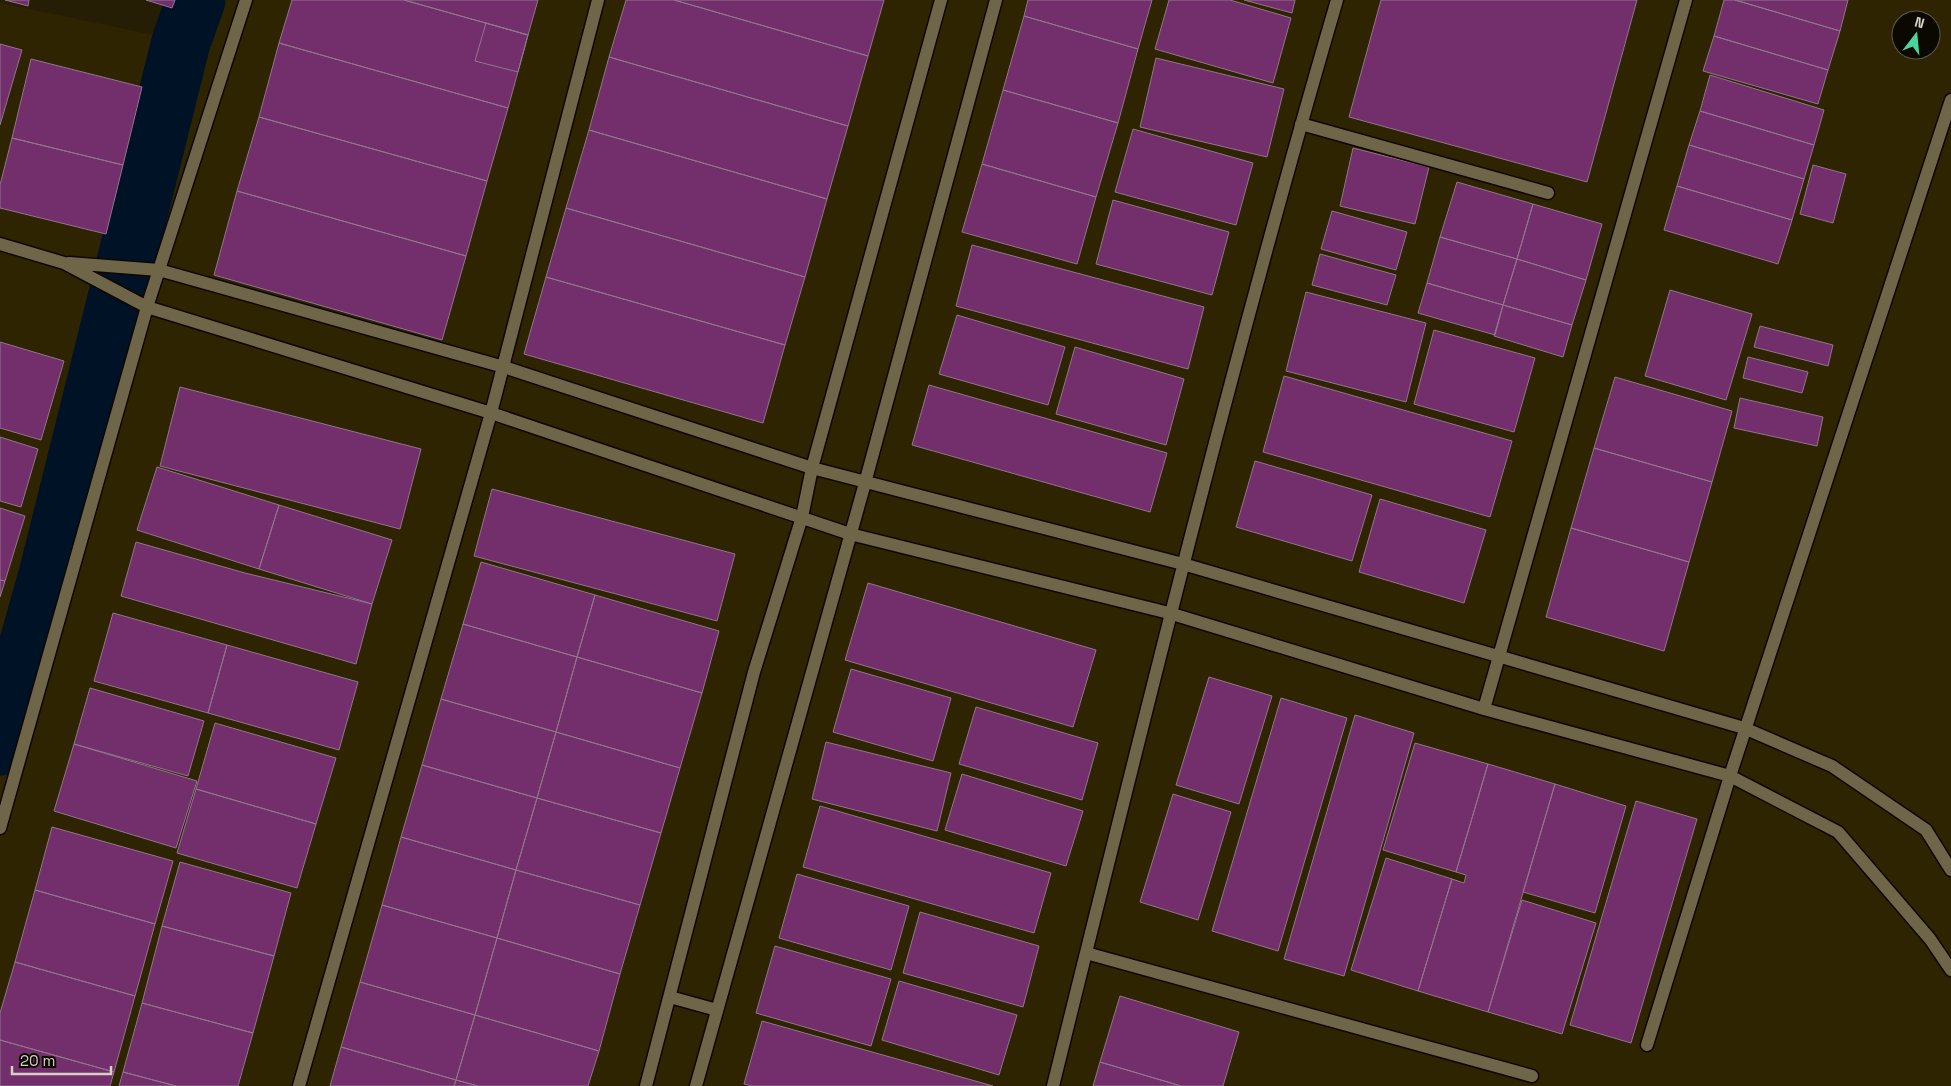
<svg xmlns="http://www.w3.org/2000/svg" width="1951" height="1086" font-family="'Space Grotesk',sans-serif">
<style>
.built{fill:#2f2402;fill-rule:evenodd}
.lines{fill:none;stroke-linecap:round;stroke-linejoin:round}
.river{stroke:#001226;stroke-width:59}
.building{fill:#732e6c;stroke:#8f778b}
.service-casing{stroke:#0f0700;stroke-width:15}
.minor-casing{stroke:#0f0700;stroke-width:15}
.service{stroke:#6f664a;stroke-width:12}
.minor{stroke:#6f664a;stroke-width:12}
</style>
<rect width="100%" height="100%" fill="#261e04"/>
<path class="built" d="M 187,0 L 1951,0 L 1951,1086 L 0,1086 L 0,3 L 173,39 ZM 1901,20 L 1931,20 L 1931,50 L 1901,50 Z"/>
<g class="lines">
<path class="river" d="M 0,746 L 49,571 L 181,42 L 196,0"/>
</g>
<path class="building" d="M 5,0 L 29,0 L 28,6 Z
M 146,0 L 175,0 L 172,8 Z
M 292,0 L 404,0 L 528,35 L 508,108 L 279,43 Z
M 404,0 L 538,0 L 528,35 Z
M 626,0 L 674,0 L 868,56 L 848,126 L 609,57 Z
M 674,0 L 884,0 L 868,56 Z
M 1028,0 L 1152,0 L 1138,49 L 1024,16 Z
M 1169,0 L 1230,0 L 1291,18 L 1273,83 L 1155,49 Z
M 1244,0 L 1295,0 L 1292,13 Z
M 1381,0 L 1637,0 L 1587,182 L 1349,117 Z
M 1724,0 L 1735,0 L 1840,31 L 1828,70 L 1714,36 Z
M 1735,0 L 1848,0 L 1840,31 Z
M 1024,16 L 1138,49 L 1118,123 L 1003,90 Z
M 486,23 L 528,35 L 518,72 L 475,61 Z
M 1714,36 L 1828,70 L 1818,104 L 1703,71 Z
M 279,43 L 508,108 L 487,181 L 259,117 Z
M 0,44 L 22,50 L 0,125 Z
M 609,57 L 848,126 L 827,199 L 589,130 Z
M 1156,58 L 1284,89 L 1267,157 L 1140,127 Z
M 31,59 L 142,87 L 123,165 L 12,138 Z
M 1710,75 L 1824,110 L 1814,145 L 1700,111 Z
M 1003,90 L 1118,123 L 1096,197 L 982,164 Z
M 1700,111 L 1814,145 L 1804,179 L 1689,145 Z
M 259,117 L 487,181 L 466,256 L 237,191 Z
M 1133,129 L 1253,163 L 1236,225 L 1115,192 Z
M 589,130 L 827,199 L 805,277 L 566,208 Z
M 12,138 L 123,165 L 106,234 L 0,208 L 0,185 Z
M 1689,145 L 1804,179 L 1792,220 L 1677,186 Z
M 1353,148 L 1429,167 L 1415,224 L 1340,206 Z
M 982,164 L 1096,197 L 1077,264 L 962,232 Z
M 1813,165 L 1846,174 L 1833,223 L 1800,214 Z
M 1457,182 L 1533,204 L 1517,259 L 1440,237 Z
M 1677,186 L 1792,220 L 1778,264 L 1664,230 Z
M 237,191 L 466,256 L 442,340 L 214,275 Z
M 1113,200 L 1229,232 L 1212,295 L 1096,264 Z
M 1533,204 L 1602,224 L 1586,280 L 1517,259 Z
M 566,208 L 805,277 L 785,345 L 546,277 Z
M 1332,211 L 1407,232 L 1396,270 L 1321,249 Z
M 1440,237 L 1517,259 L 1503,305 L 1427,283 Z
M 972,245 L 1204,307 L 1188,369 L 956,306 Z
M 1320,254 L 1396,275 L 1387,305 L 1312,285 Z
M 1517,259 L 1586,280 L 1572,325 L 1503,305 Z
M 546,277 L 785,345 L 763,423 L 524,354 Z
M 1427,283 L 1503,305 L 1495,335 L 1418,313 Z
M 1670,290 L 1752,314 L 1726,400 L 1645,376 Z
M 1306,292 L 1426,323 L 1406,402 L 1286,371 Z
M 1503,305 L 1572,325 L 1563,357 L 1494,336 Z
M 957,315 L 1065,347 L 1048,405 L 939,374 Z
M 1760,326 L 1833,345 L 1828,366 L 1754,347 Z
M 1434,330 L 1535,358 L 1514,432 L 1414,404 Z
M 0,342 L 64,361 L 41,440 L 0,428 Z
M 1075,347 L 1184,379 L 1166,445 L 1056,414 Z
M 1748,357 L 1808,372 L 1802,393 L 1743,378 Z
M 1284,376 L 1512,441 L 1490,517 L 1263,452 Z
M 1615,377 L 1732,411 L 1712,482 L 1594,448 Z
M 929,385 L 1167,453 L 1150,512 L 912,445 Z
M 180,387 L 421,449 L 400,529 L 160,466 Z
M 1740,398 L 1823,417 L 1817,446 L 1734,428 Z
M 0,437 L 38,449 L 21,507 L 0,501 Z
M 1594,448 L 1712,482 L 1689,562 L 1571,528 Z
M 1255,461 L 1372,495 L 1352,561 L 1236,527 Z
M 157,467 L 279,505 L 259,569 L 137,530 Z
M 492,489 L 735,554 L 717,621 L 474,556 Z
M 1380,499 L 1486,530 L 1464,603 L 1359,572 Z
M 279,505 L 392,540 L 372,604 L 259,569 Z
M 0,508 L 25,516 L 5,581 L 0,580 Z
M 1571,528 L 1689,562 L 1664,651 L 1546,617 Z
M 136,542 L 245,573 L 372,604 L 356,664 L 121,596 Z
M 481,562 L 595,595 L 577,657 L 463,624 Z
M 0,580 L 5,581 L 0,597 Z
M 868,583 L 1096,650 L 1073,727 L 845,660 Z
M 595,595 L 719,631 L 702,693 L 577,657 Z
M 113,613 L 227,645 L 208,713 L 94,681 Z
M 463,624 L 577,657 L 556,732 L 441,699 Z
M 227,645 L 358,682 L 339,750 L 208,713 Z
M 577,657 L 702,693 L 680,768 L 556,732 Z
M 851,669 L 951,698 L 933,761 L 833,732 Z
M 1209,677 L 1272,696 L 1239,804 L 1176,785 Z
M 90,688 L 204,721 L 188,776 L 74,744 Z
M 1281,698 L 1347,718 L 1278,951 L 1212,931 Z
M 441,699 L 556,732 L 537,798 L 422,765 Z
M 976,707 L 1098,743 L 1082,800 L 959,764 Z
M 1355,715 L 1414,733 L 1344,976 L 1284,959 Z
M 215,723 L 336,758 L 316,824 L 196,789 Z
M 556,732 L 680,768 L 661,833 L 537,798 Z
M 826,742 L 951,773 L 937,831 L 812,799 Z
M 1415,743 L 1488,764 L 1456,872 L 1383,850 Z
M 74,744 L 197,781 L 176,848 L 54,811 Z
M 1488,764 L 1555,784 L 1488,1012 L 1418,991 L 1452,879 L 1464,883 L 1466,875 L 1456,872 Z
M 422,765 L 537,798 L 516,870 L 401,837 Z
M 962,774 L 1083,811 L 1066,866 L 945,830 Z
M 1555,784 L 1626,806 L 1595,913 L 1523,892 Z
M 196,789 L 316,824 L 297,888 L 177,853 Z
M 1173,794 L 1231,812 L 1198,920 L 1140,902 Z
M 537,798 L 661,833 L 640,905 L 516,870 Z
M 1636,801 L 1697,819 L 1631,1043 L 1570,1025 Z
M 820,806 L 1051,873 L 1034,933 L 803,867 Z
M 52,827 L 173,861 L 155,924 L 35,890 Z
M 401,837 L 516,870 L 497,938 L 382,905 Z
M 1386,858 L 1452,879 L 1418,991 L 1351,970 Z
M 180,862 L 291,893 L 274,956 L 162,926 Z
M 516,870 L 640,905 L 620,974 L 497,938 Z
M 797,874 L 909,906 L 891,970 L 779,938 Z
M 35,890 L 155,924 L 135,996 L 15,962 Z
M 1522,900 L 1596,923 L 1562,1034 L 1488,1012 Z
M 382,905 L 497,938 L 475,1015 L 360,982 Z
M 920,912 L 1039,946 L 1023,1007 L 903,973 Z
M 162,926 L 274,956 L 253,1033 L 142,1003 Z
M 497,938 L 620,974 L 599,1051 L 475,1015 Z
M 775,946 L 891,979 L 871,1046 L 756,1013 Z
M 15,962 L 135,996 L 114,1072 L 0,1040 L 0,1013 Z
M 899,981 L 1017,1015 L 999,1075 L 882,1040 Z
M 360,982 L 475,1015 L 456,1080 L 341,1047 Z
M 1120,996 L 1239,1032 L 1223,1086 L 1181,1086 L 1100,1062 Z
M 142,1003 L 253,1033 L 238,1086 L 176,1086 L 123,1072 Z
M 475,1015 L 599,1051 L 588,1086 L 478,1086 L 456,1080 Z
M 762,1021 L 993,1086 L 752,1086 L 744,1084 Z
M 0,1040 L 114,1072 L 110,1086 L 0,1086 Z
M 341,1047 L 456,1080 L 454,1086 L 330,1086 Z
M 1100,1062 L 1181,1086 L 1093,1086 Z
M 123,1072 L 176,1086 L 119,1086 Z
M 456,1080 L 478,1086 L 454,1086 Z"/>
<g class="lines">
<g class="service-casing">
<path id="service" d="M 1301,124 L 1548,193
M 0,244 L 64,263 L 147,307 L 491,413 L 850,534 L 1169,613 L 1484,709 L 1730,776 L 1647,1045
M 69,263 L 159,270 L 504,367 L 812,468 L 1183,564 L 1744,728
M 1484,709 L 1686,0
M 0,828 L 147,307 L 246,0
M 1086,953 L 1532,1076
M 670,997 L 717,1010
M 299,1086 L 491,413 L 598,0
M 646,1086 L 754,672 L 802,517 L 812,468 L 941,0
M 696,1086 L 865,483 L 996,0
M 1053,1086 C 1143,723 1232,359 1337,0"/>
</g>
<g class="minor-casing">
<path id="minor" d="M 1951,100 L 1730,776 L 1838,832 L 1930,939 L 1951,970
M 1744,728 L 1832,766 L 1926,830 L 1951,870"/>
</g>
<use href="#service" class="service"/>
<use href="#minor" class="minor"/>
</g>
<g transform="translate(1916 35) rotate(16)"><circle r="24" fill="#0b0802" stroke="#5c584f"/>
<path d="M0-4L9 19L0 12L-9 19Z" fill="#4cd39b"/>
<text y="-8" font-size="14" font-weight="bold" text-anchor="middle" fill="#d6d1c2">N</text>
</g>
<path d="M12 1066v8h99v-8" fill="none" stroke="#d6d1c2" stroke-width="2.5"/>
<text x="20" y="1066" font-size="15" fill="#d6d1c2" stroke="#0b0802" stroke-width="4" paint-order="stroke">20 m</text>
</svg>
